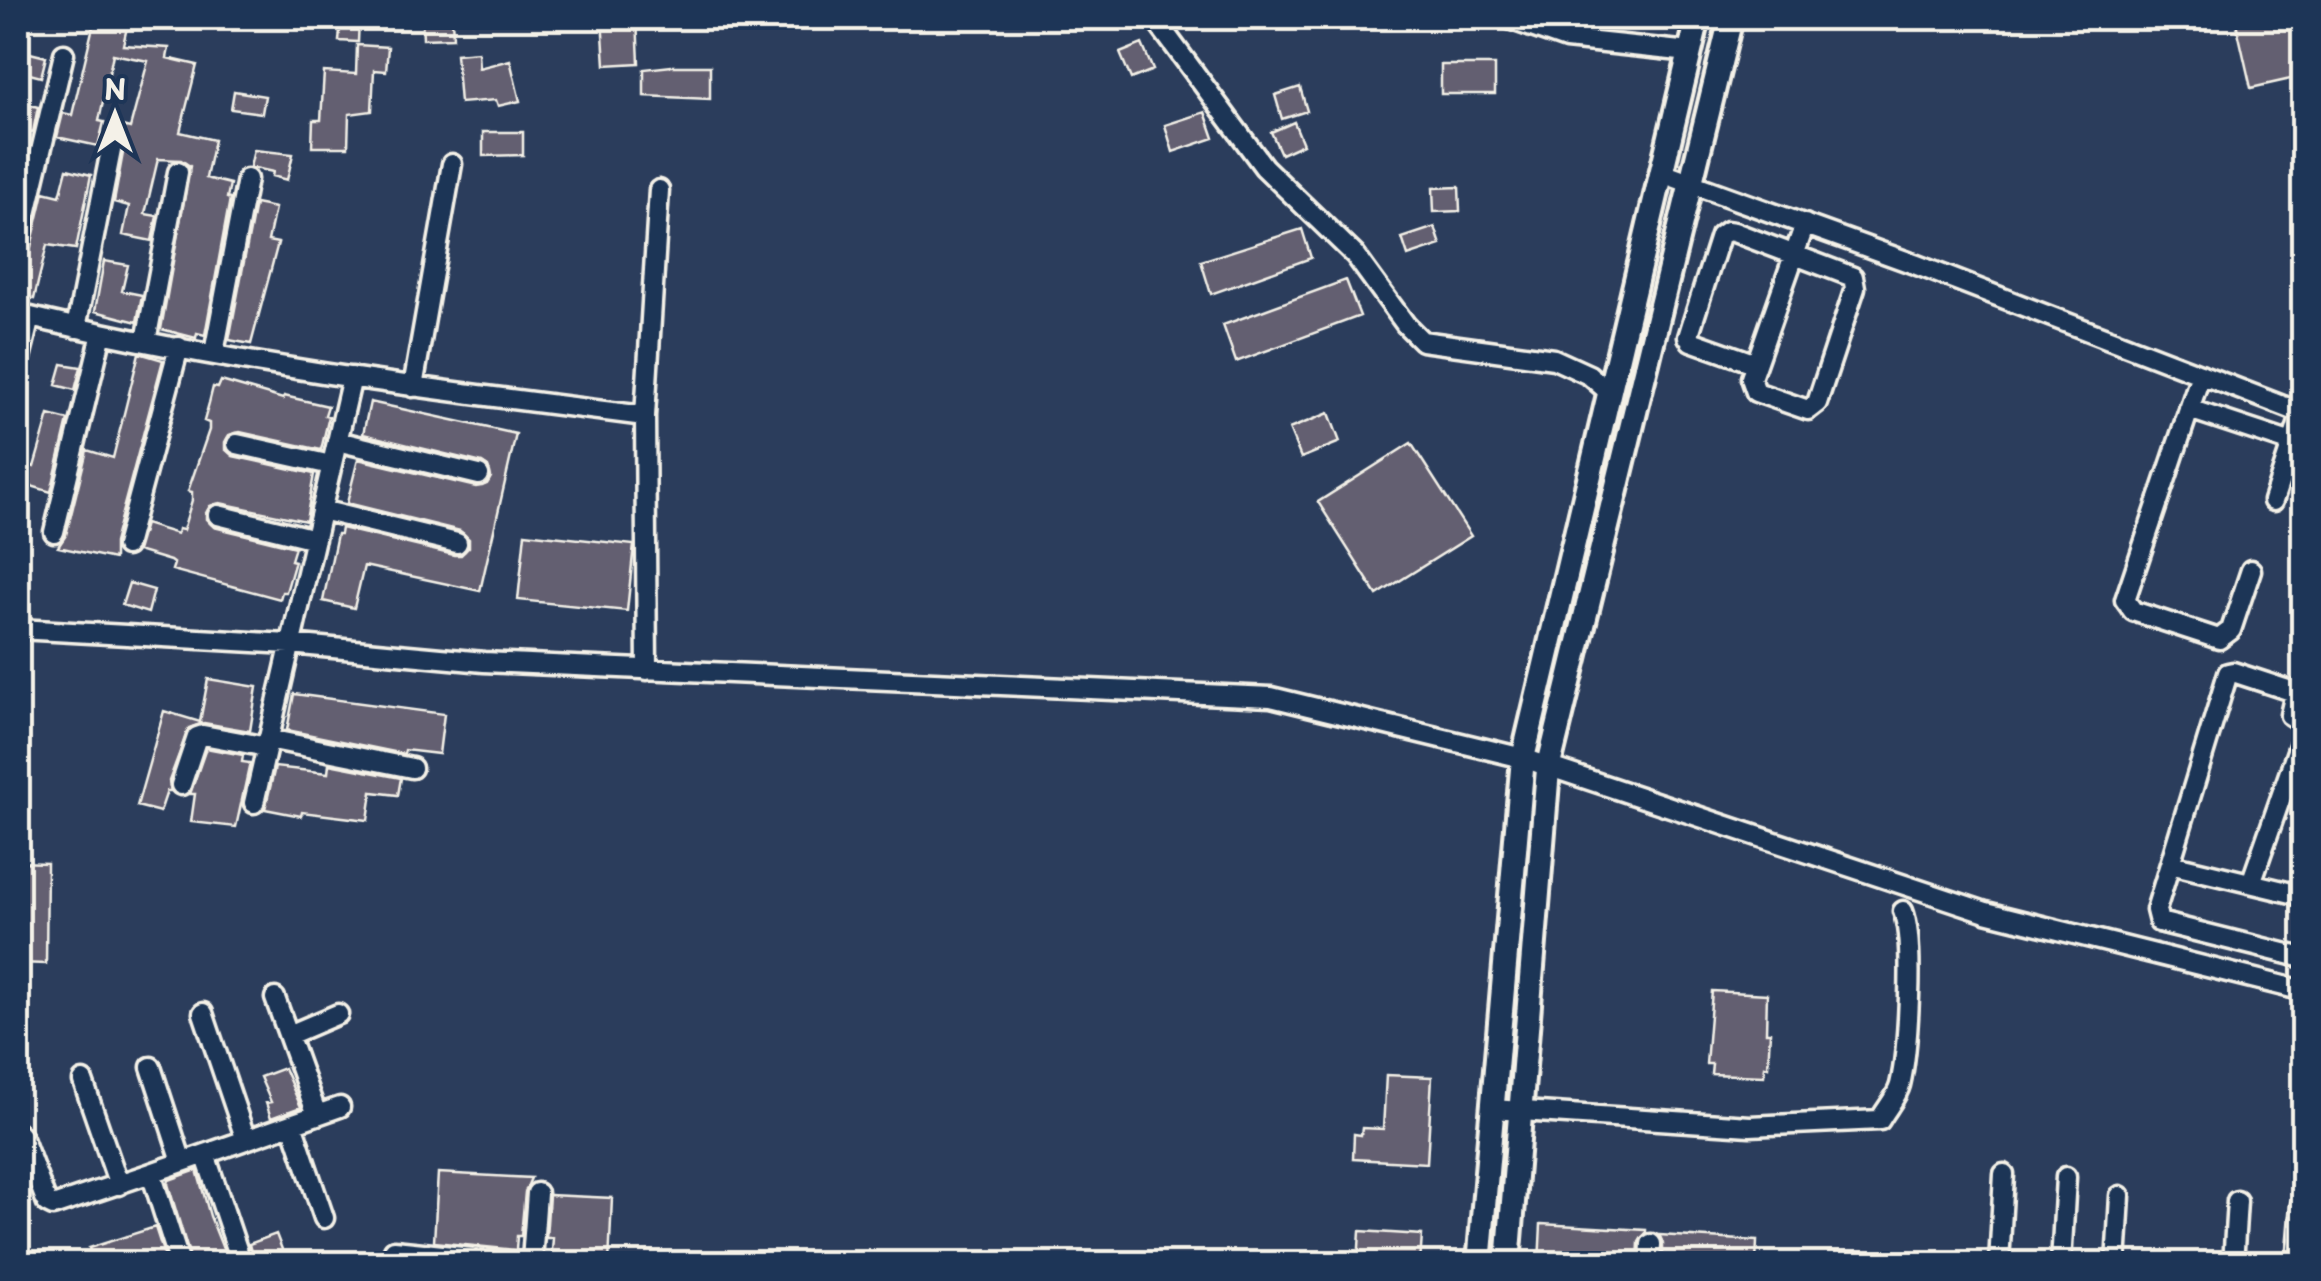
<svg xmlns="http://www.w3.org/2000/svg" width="2321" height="1281" font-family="'Playpen Sans',sans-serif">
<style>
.building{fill:#635f71;stroke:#f4f1e8;stroke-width:2.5}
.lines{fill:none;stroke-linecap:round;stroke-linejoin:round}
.minor-casing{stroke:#f4f1e8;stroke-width:25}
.tertiary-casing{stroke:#f4f1e8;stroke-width:30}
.minor{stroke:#1d3557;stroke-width:18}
.tertiary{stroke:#1d3557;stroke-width:22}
</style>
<rect width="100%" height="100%" fill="#2b3d5c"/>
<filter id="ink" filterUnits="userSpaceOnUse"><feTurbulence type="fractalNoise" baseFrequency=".01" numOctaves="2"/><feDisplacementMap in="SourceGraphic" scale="20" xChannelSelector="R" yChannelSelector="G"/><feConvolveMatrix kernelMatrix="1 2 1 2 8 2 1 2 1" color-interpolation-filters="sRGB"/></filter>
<g filter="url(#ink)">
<path class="building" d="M 95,18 L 129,18 L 123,45 L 169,48 L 167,58 L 197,65 L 180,132 L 214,140 L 206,178 L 230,184 L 227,198 L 230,199 L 205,335 L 197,333 L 196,338 L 161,329 L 190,166 L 181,160 L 158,159 L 145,214 L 157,216 L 152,241 L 123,235 L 129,206 L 114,202 L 125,142 L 122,126 L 130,128 L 148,61 L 113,54 L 99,121 L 104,122 L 98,146 L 57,137 L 63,113 L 72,115 Z
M 341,18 L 359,18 L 358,42 L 339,41 Z
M 422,18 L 452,18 L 453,38 L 423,39 Z
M 602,18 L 637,18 L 639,63 L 605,65 Z
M 2235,18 L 2304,18 L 2304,76 L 2251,88 Z
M 1142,44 L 1153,70 L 1131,79 L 1120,53 Z
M 357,45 L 388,47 L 386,71 L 374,70 L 372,111 L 349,114 L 348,147 L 312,147 L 313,120 L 321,120 L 324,72 L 356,74 Z
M 18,50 L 46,57 L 41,77 L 18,71 Z
M 478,52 L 479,68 L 510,60 L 520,101 L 498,106 L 496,100 L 460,103 L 456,54 Z
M 1441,65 L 1495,65 L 1495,94 L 1441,94 Z
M 672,66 L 710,66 L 710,99 L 644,96 L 644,69 Z
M 1300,87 L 1307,111 L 1282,119 L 1275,95 Z
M 234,91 L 265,96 L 262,113 L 231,109 Z
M 18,102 L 38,107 L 33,132 L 18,129 Z
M 1205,112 L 1214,138 L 1173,152 L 1165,125 Z
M 1294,122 L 1303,144 L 1281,154 L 1271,132 Z
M 483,132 L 523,132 L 523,155 L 483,156 Z
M 254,150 L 293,154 L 287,180 L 272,176 L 273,172 L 250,167 Z
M 67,169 L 91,175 L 76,249 L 47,245 L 34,299 L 18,296 L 20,260 L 30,251 L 44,192 L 60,196 Z
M 1459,187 L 1460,211 L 1434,212 L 1433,188 Z
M 255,204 L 275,208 L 268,241 L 278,243 L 251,344 L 229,340 Z
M 1435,227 L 1441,245 L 1408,256 L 1402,238 Z
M 1302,229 L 1311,258 L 1211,294 L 1201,261 Z
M 104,261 L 128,265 L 122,291 L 142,295 L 137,322 L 95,311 Z
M 1346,280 L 1360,316 L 1236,362 L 1223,325 Z
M 139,353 L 163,360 L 114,543 L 114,559 L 58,547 L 66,535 L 87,450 L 113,458 Z
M 62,364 L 81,367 L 75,390 L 56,385 Z
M 221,381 L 283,399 L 284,396 L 328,406 L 325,415 L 329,416 L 321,450 L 240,432 L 229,435 L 225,442 L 225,449 L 233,456 L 314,474 L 306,521 L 220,503 L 210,506 L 206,513 L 206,519 L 214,527 L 295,547 L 291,560 L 295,561 L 286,592 L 282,592 L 280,599 L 172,570 L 174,564 L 170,561 L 137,551 L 145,524 L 177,534 L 178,529 L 183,530 L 192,500 L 192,492 L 188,491 L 209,430 L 209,423 L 204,421 L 209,403 L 213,387 L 218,388 Z
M 370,402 L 516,434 L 480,591 L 364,566 L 354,608 L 323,601 L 337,534 L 340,534 L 341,528 L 454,555 L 461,555 L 469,547 L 469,539 L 460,531 L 347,503 L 358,459 L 476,487 L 487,484 L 491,477 L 488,467 L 482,463 L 363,434 Z
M 1329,413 L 1340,442 L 1301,458 L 1289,429 Z
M 49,415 L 68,420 L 51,492 L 18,482 L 18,462 L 34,467 Z
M 1411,443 L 1471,536 L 1377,595 L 1318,502 Z
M 525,533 L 634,545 L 627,611 L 518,600 Z
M 129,583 L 154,590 L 148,613 L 122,605 Z
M 208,679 L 257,687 L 250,731 L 204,723 L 189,728 L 169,781 L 171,791 L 167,791 L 160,812 L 137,806 L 164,711 L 200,722 Z
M 294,694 L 444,714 L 439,754 L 405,750 L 404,754 L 287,730 Z
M 206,748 L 243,755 L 242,762 L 250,763 L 236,827 L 191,822 L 195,794 L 190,794 Z
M 329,764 L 401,778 L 398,795 L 372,792 L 368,820 L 302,812 L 301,816 L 265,809 L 275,767 L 328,773 Z
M 18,862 L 47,863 L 46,964 L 18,963 Z
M 1712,991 L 1767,994 L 1766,1032 L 1770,1032 L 1768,1067 L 1765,1066 L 1764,1076 L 1711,1074 L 1712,1064 L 1706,1064 Z
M 284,1068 L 301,1107 L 271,1118 L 266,1103 L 271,1102 L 260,1077 Z
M 1386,1075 L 1432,1077 L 1427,1163 L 1353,1159 L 1354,1134 L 1361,1135 L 1362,1128 L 1383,1129 Z
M 197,1170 L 210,1216 L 229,1264 L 192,1264 L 168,1184 L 169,1180 Z
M 438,1173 L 531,1178 L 525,1192 L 521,1236 L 517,1236 L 516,1250 L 434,1242 Z
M 549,1195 L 612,1198 L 609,1264 L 551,1264 L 553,1238 L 546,1238 Z
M 1541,1224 L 1646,1230 L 1646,1233 L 1639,1242 L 1638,1264 L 1539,1264 Z
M 155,1227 L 167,1264 L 94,1264 L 89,1248 Z
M 1360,1231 L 1422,1235 L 1420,1264 L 1358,1264 Z
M 276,1234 L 283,1252 L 266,1264 L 254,1264 L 249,1244 Z
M 1659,1235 L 1757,1241 L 1756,1264 L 1663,1264 L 1663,1244 Z"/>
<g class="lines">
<g class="minor-casing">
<path id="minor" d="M 1154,18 L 1264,167 L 1355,255 L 1406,325 L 1422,341 L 1554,359 L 1589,375 L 1610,393
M 1506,18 L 1566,39 L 1690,52
M 1662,173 L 1917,265 L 2304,414
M 18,248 L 64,54
M 18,314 C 223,364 435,390 645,416
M 76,328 L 113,140
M 146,341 L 178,172
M 214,353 L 247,179
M 1756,364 L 1691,341 L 1688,337 L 1720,236 L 1727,231 L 1734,232 L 1853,277 L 1855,288 L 1817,403 L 1808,410 L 1756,392 L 1751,378 L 1756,364 L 1805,224
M 18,366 L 30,317
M 2201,374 L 2125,600 L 2133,611 L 2219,639 L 2231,630 L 2251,570
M 413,387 L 452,164
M 2189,409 L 2292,443
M 337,441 L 479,475
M 237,444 L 331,465
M 2273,501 L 2302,413
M 321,510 L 457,543
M 218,515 L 315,539
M 54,532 L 102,333
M 126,546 L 179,347
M 18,629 L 290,644 L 484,662 L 1271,697 L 1523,758 L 1986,912 L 2304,991
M 647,670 L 645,416 L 659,190
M 268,739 L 412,768
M 181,785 L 197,737 L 203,735 L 267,747
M 254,803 L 352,377
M 2170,864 L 2228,673 L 2233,672 L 2291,691 L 2295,693 L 2290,715 L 2304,724
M 2251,883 L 2304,731
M 2304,896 L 2170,864 L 2156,910 L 2159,922 L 2304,958
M 275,998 L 317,1115
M 203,1013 L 246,1140
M 289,1035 L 338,1014
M 151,1067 L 182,1162
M 83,1081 L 119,1185
M 1492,1109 L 1750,1126 L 1880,1120 C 1886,1109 1897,1097 1900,1085 C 1908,1052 1915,941 1903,911
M 292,1124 L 324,1218
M 18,1133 L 23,1139 L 47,1203 L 53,1206 L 151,1173 L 180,1264
M 205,1154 L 242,1264
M 151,1173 L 340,1107
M 394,1250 L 531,1264
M 532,1261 L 537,1193
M 1650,1264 L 1651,1244
M 1999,1264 L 2004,1174
M 2061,1264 L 2066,1177
M 2116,1264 L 2120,1196
M 2233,1264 L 2237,1201
M 2296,1264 L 2301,1205"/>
</g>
<g class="tertiary-casing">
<path id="tertiary" d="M 1479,1264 L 1523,758 L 1698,18
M 1508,1264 L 1548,769 L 1731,18"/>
</g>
<use href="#minor" class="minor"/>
<use href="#tertiary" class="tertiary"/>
</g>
</g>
<rect width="2321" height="1281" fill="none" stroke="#1d3557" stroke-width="60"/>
<rect x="30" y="30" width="2261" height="1221" fill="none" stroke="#f4f1e8" stroke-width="4" filter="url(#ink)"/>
<g transform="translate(115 115)" stroke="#1d3557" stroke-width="8" paint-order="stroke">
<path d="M0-8L18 38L0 25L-18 38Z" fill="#f4f1e8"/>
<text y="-15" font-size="28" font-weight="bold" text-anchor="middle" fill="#f4f1e8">N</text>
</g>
</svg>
